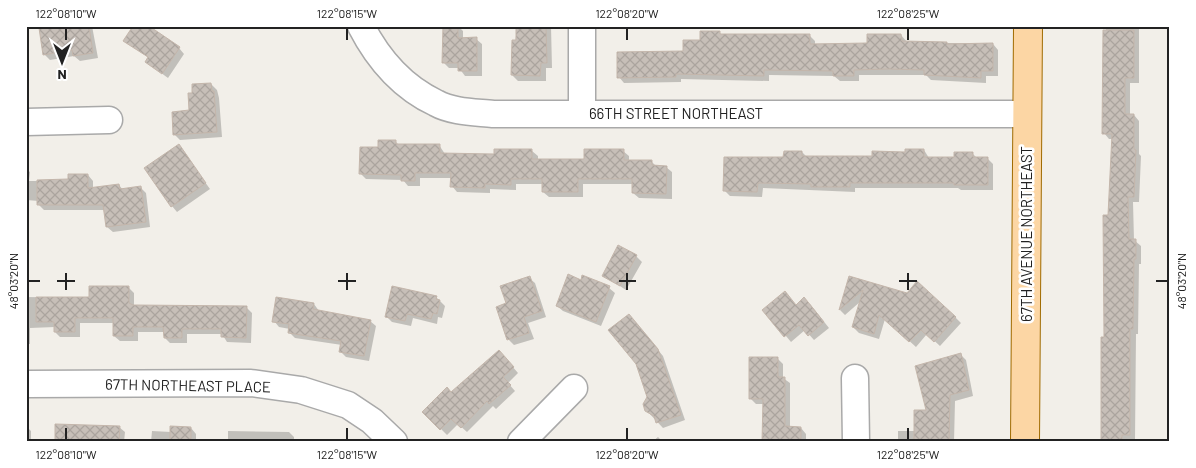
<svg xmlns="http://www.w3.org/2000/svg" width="1196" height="468" font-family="Barlow,sans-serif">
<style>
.shadow{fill:#0003}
.building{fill:url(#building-cross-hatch);stroke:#c4b6ab}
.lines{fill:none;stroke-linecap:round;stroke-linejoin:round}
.minor-casing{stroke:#a9a9a9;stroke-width:29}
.major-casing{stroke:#a06b00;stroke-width:30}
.minor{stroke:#fff;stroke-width:26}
.major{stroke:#fcd6a4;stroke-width:28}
.ticks{fill:none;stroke:#222;stroke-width:2}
.labels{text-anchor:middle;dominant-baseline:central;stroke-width:5;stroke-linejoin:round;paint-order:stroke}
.street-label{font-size:15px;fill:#222;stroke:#fff}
.neatline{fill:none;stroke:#222;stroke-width:2}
.ticks-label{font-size:12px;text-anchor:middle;fill:#222}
</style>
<defs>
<pattern id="building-cross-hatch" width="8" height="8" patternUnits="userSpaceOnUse" patternTransform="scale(1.25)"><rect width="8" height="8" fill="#c7bfb8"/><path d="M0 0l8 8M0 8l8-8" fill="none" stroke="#aba49e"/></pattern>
</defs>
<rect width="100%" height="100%" fill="#f2efe9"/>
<path class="shadow" d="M 60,26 L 92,26 L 98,58 L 80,61 L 74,56 L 50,60 L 44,54 Z
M 458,26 L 463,31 L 463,39 L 476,39 L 482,44 L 482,76 L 465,76 L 459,68 L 449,68 L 444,63 Z
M 517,26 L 551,26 L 552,68 L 546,68 L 546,81 L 518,81 L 512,75 Z
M 625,26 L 659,26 L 659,29 L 628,29 Z
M 1106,26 L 1139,26 L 1139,83 L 1130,83 L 1130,115 L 1134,115 L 1139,121 L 1139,154 L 1141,156 L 1139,202 L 1133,202 L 1134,240 L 1141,246 L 1141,264 L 1139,264 L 1138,334 L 1136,334 L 1135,440 L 1127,442 L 1102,442 L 1113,139 L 1109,139 L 1104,133 Z
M 719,32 L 722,35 L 810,36 L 815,41 L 815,45 L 869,44 L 901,35 L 907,42 L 993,44 L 998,50 L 998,76 L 986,76 L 986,83 L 931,80 L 926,75 L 859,75 L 859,81 L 840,81 L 834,76 L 769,75 L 769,81 L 681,79 L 681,82 L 624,83 L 619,77 L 684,53 Z
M 125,41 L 179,48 L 184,54 L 168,78 L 146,62 L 149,58 Z
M 211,84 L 217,90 L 219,98 L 222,137 L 180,140 L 174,134 L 190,112 L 193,94 Z
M 395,141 L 399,145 L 439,145 L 445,154 L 495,155 L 532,151 L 538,156 L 538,160 L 585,160 L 623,151 L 629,156 L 629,161 L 651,161 L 657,167 L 666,167 L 672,172 L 672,199 L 639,198 L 633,193 L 633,184 L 583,184 L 583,197 L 549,197 L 543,192 L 543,184 L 516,184 L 516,190 L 490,189 L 490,193 L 457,192 L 452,186 L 452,178 L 420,178 L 420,186 L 408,186 L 403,180 L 366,179 L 360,173 L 379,149 Z
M 179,146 L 210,189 L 177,212 L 172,206 Z
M 924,150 L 929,158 L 955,158 L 972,153 L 977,158 L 987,158 L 993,164 L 993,190 L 961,190 L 958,188 L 855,188 L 855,192 L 763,188 L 762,197 L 730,196 L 725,191 L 785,159 L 802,152 L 807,157 L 873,157 Z
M 26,169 L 30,172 L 29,181 L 69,181 L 88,175 L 93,181 L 93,189 L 119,185 L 123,190 L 140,187 L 146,193 L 150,227 L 113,232 L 107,227 L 105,210 L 44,210 L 39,205 L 39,201 L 26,200 Z
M 636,256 L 642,262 L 626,290 L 603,275 Z
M 529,278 L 535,283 L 546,317 L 528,323 L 534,339 L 514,345 L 509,340 L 498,307 L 507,304 Z
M 850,278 L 955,317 L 961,323 L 940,346 L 927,334 L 916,347 L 885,319 L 879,339 L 859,333 L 853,327 L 861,301 L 845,315 L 840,310 Z
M 582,281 L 609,288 L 615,293 L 601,326 L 563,311 L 557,306 Z
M 128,287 L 134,293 L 134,306 L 246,307 L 252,313 L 251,343 L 227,342 L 222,334 L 187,334 L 187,343 L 170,343 L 165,338 L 165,332 L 138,332 L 138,341 L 120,341 L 114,336 L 114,323 L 80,323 L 80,337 L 60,337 L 55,332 L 55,327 L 30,328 L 30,344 L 26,344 L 26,297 L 90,298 Z
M 436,297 L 445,306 L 442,318 L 438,317 L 437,324 L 413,318 L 411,326 L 392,322 L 386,316 Z
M 314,304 L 319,311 L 370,321 L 376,326 L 369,361 L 346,357 L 340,351 L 342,345 L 295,338 L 289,332 L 290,329 L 279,327 L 274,321 Z
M 810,304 L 829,328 L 814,340 L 805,330 L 791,342 L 764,310 Z
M 634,321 L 663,356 L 685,420 L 663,428 L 647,411 L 648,397 Z
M 961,355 L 966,360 L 973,396 L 955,401 L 954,442 L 898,442 L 898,431 L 915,431 Z
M 504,357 L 518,373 L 508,383 L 515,391 L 496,409 L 493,406 L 467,432 L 458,424 L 447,435 L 424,412 Z
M 777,358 L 783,364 L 783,378 L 790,383 L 790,428 L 801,428 L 806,434 L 806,442 L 764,442 L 764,404 L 756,404 L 750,398 Z
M 26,426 L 31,431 L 31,439 L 56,439 L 119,427 L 125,432 L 124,442 L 26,442 Z
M 191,428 L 196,434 L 196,441 L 219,442 L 151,442 L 152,431 L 171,432 Z
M 228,431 L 289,432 L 294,437 L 294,442 L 228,442 Z
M 658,437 L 663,442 L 652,442 Z"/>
<path class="building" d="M 52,26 L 89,26 L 93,53 L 73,56 L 72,50 L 43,55 L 39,28 Z
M 133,26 L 149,26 L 180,47 L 162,74 L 145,62 L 148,57 L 123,41 Z
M 443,26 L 458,26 L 458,38 L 477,37 L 477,71 L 458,71 L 458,63 L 442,63 Z
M 516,26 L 546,26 L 547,63 L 541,63 L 540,76 L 511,75 L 512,40 L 516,40 Z
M 1103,30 L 1134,30 L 1134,78 L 1125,78 L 1125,114 L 1134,114 L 1134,149 L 1136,150 L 1134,197 L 1128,197 L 1129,239 L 1136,239 L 1136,259 L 1134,259 L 1133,329 L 1130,329 L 1130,435 L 1122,435 L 1122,442 L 1101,442 L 1101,337 L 1104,337 L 1103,215 L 1108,215 L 1112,134 L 1102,134 Z
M 700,31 L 720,31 L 720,34 L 810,34 L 810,44 L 867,43 L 867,34 L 901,34 L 902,41 L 947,42 L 947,44 L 993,43 L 993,71 L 981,71 L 981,78 L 924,75 L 924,70 L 888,69 L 854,70 L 854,76 L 833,76 L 833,71 L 764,70 L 764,76 L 676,74 L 676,77 L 617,78 L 617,52 L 683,51 L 683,40 L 700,40 Z
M 211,83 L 212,91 L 214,91 L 217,132 L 173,135 L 172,112 L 189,110 L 188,93 L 192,93 L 192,84 Z
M 378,140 L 396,140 L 396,144 L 440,144 L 440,153 L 494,154 L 494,149 L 532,149 L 532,159 L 584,159 L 584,149 L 624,149 L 624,160 L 652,160 L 652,165 L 667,166 L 666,194 L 632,193 L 632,179 L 578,179 L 578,192 L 542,192 L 542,179 L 511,179 L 511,185 L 485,184 L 485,188 L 450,187 L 451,173 L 415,173 L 415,181 L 401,181 L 401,175 L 359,174 L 360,147 L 378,147 Z
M 179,144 L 206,183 L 171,207 L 144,168 Z
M 905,149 L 924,149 L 924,157 L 954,157 L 954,152 L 973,152 L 973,157 L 988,157 L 988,185 L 954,185 L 954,183 L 850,183 L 850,187 L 811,187 L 811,184 L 758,183 L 757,192 L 723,191 L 724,157 L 783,157 L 784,151 L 802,151 L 802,156 L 872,156 L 872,151 L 905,152 Z
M 68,174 L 88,174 L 88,188 L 119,184 L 120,189 L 141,186 L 146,222 L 106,227 L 103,205 L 37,205 L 37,180 L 68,179 Z
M 618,245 L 637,255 L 620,286 L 602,276 Z
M 568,274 L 581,280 L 582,275 L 610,286 L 596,322 L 556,306 Z
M 530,276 L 542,311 L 524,317 L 529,333 L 507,340 L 496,307 L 506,303 L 500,286 Z
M 849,276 L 907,293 L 917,281 L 956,317 L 934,342 L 921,330 L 909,342 L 879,315 L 874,334 L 852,327 L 863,290 L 839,310 Z
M 89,286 L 129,286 L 129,303 L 133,305 L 247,306 L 246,338 L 221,337 L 221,329 L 182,329 L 182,338 L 164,338 L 163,327 L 133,327 L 133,336 L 113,336 L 113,318 L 75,318 L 75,332 L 54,332 L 54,322 L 36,322 L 36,297 L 89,297 Z
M 392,286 L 437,296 L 436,299 L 440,300 L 437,314 L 433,313 L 431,319 L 407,314 L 405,321 L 385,317 Z
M 785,291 L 796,305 L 804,297 L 824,322 L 808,336 L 799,325 L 784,337 L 762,310 Z
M 276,297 L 314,303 L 313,309 L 371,320 L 364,356 L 339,352 L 341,341 L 288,333 L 289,324 L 272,322 Z
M 629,314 L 658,349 L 681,415 L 656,423 L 654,416 L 645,411 L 643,404 L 647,397 L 636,364 L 608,330 Z
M 499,350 L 514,367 L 503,377 L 511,385 L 489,404 L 487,401 L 461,428 L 451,419 L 440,430 L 422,412 L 447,387 L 451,392 Z
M 961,353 L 969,390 L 950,395 L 949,442 L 914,442 L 914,410 L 926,410 L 915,366 Z
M 749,357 L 778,357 L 778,377 L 785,377 L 785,426 L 801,427 L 801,442 L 762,442 L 763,399 L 749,399 Z
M 55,424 L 120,426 L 119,442 L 55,442 Z
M 170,426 L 191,427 L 191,442 L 170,442 Z"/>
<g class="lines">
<g class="minor-casing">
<path id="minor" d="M 361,26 C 378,59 402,87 436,103 C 452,112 475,112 493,114 L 1027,114
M 582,26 L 582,113
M 26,122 L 109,120
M 855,378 L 856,442
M 26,384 L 251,383 L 301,390 L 348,405 L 372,421 L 394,442
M 521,442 L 574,388"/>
</g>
<g class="major-casing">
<path id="major" d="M 1025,442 L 1028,26"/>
</g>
<use href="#minor" class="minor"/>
<use href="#major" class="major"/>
</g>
<path class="ticks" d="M 66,28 L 66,40M 347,28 L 347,40M 627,28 L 627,40M 908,28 L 908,40M 66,273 L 66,290M 347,273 L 347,290M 627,273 L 627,290M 908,273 L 908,290M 28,281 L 40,281M 57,281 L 75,281M 338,281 L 356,281M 619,281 L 636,281M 899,281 L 917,281M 1156,281 L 1168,281M 66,428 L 66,440M 347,428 L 347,440M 627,428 L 627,440M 908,428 L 908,440"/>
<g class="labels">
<g class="street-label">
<text x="676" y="113">66TH STREET NORTHEAST</text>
<text transform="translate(1026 234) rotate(-90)">67TH AVENUE NORTHEAST</text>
<text transform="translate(188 385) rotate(1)">67TH NORTHEAST PLACE</text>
</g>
</g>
<rect width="1196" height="468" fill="none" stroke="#ffffff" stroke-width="55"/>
<g transform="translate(62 62) rotate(180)" stroke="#ffffff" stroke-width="4" paint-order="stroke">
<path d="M0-4L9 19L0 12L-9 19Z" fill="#222222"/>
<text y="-8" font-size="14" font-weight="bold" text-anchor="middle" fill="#222222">N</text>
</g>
<rect x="28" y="28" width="1140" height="412" class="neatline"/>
<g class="ticks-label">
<text x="66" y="18">122°08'10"W</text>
<text x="347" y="18">122°08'15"W</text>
<text x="627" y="18">122°08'20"W</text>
<text x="908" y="18">122°08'25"W</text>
<text transform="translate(1182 281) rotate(-90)" y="4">48°03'20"N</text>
<text transform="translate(14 281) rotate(-90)" y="4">48°03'20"N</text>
<text x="66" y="459">122°08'10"W</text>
<text x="347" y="459">122°08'15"W</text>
<text x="627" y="459">122°08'20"W</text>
<text x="908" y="459">122°08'25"W</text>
</g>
</svg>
